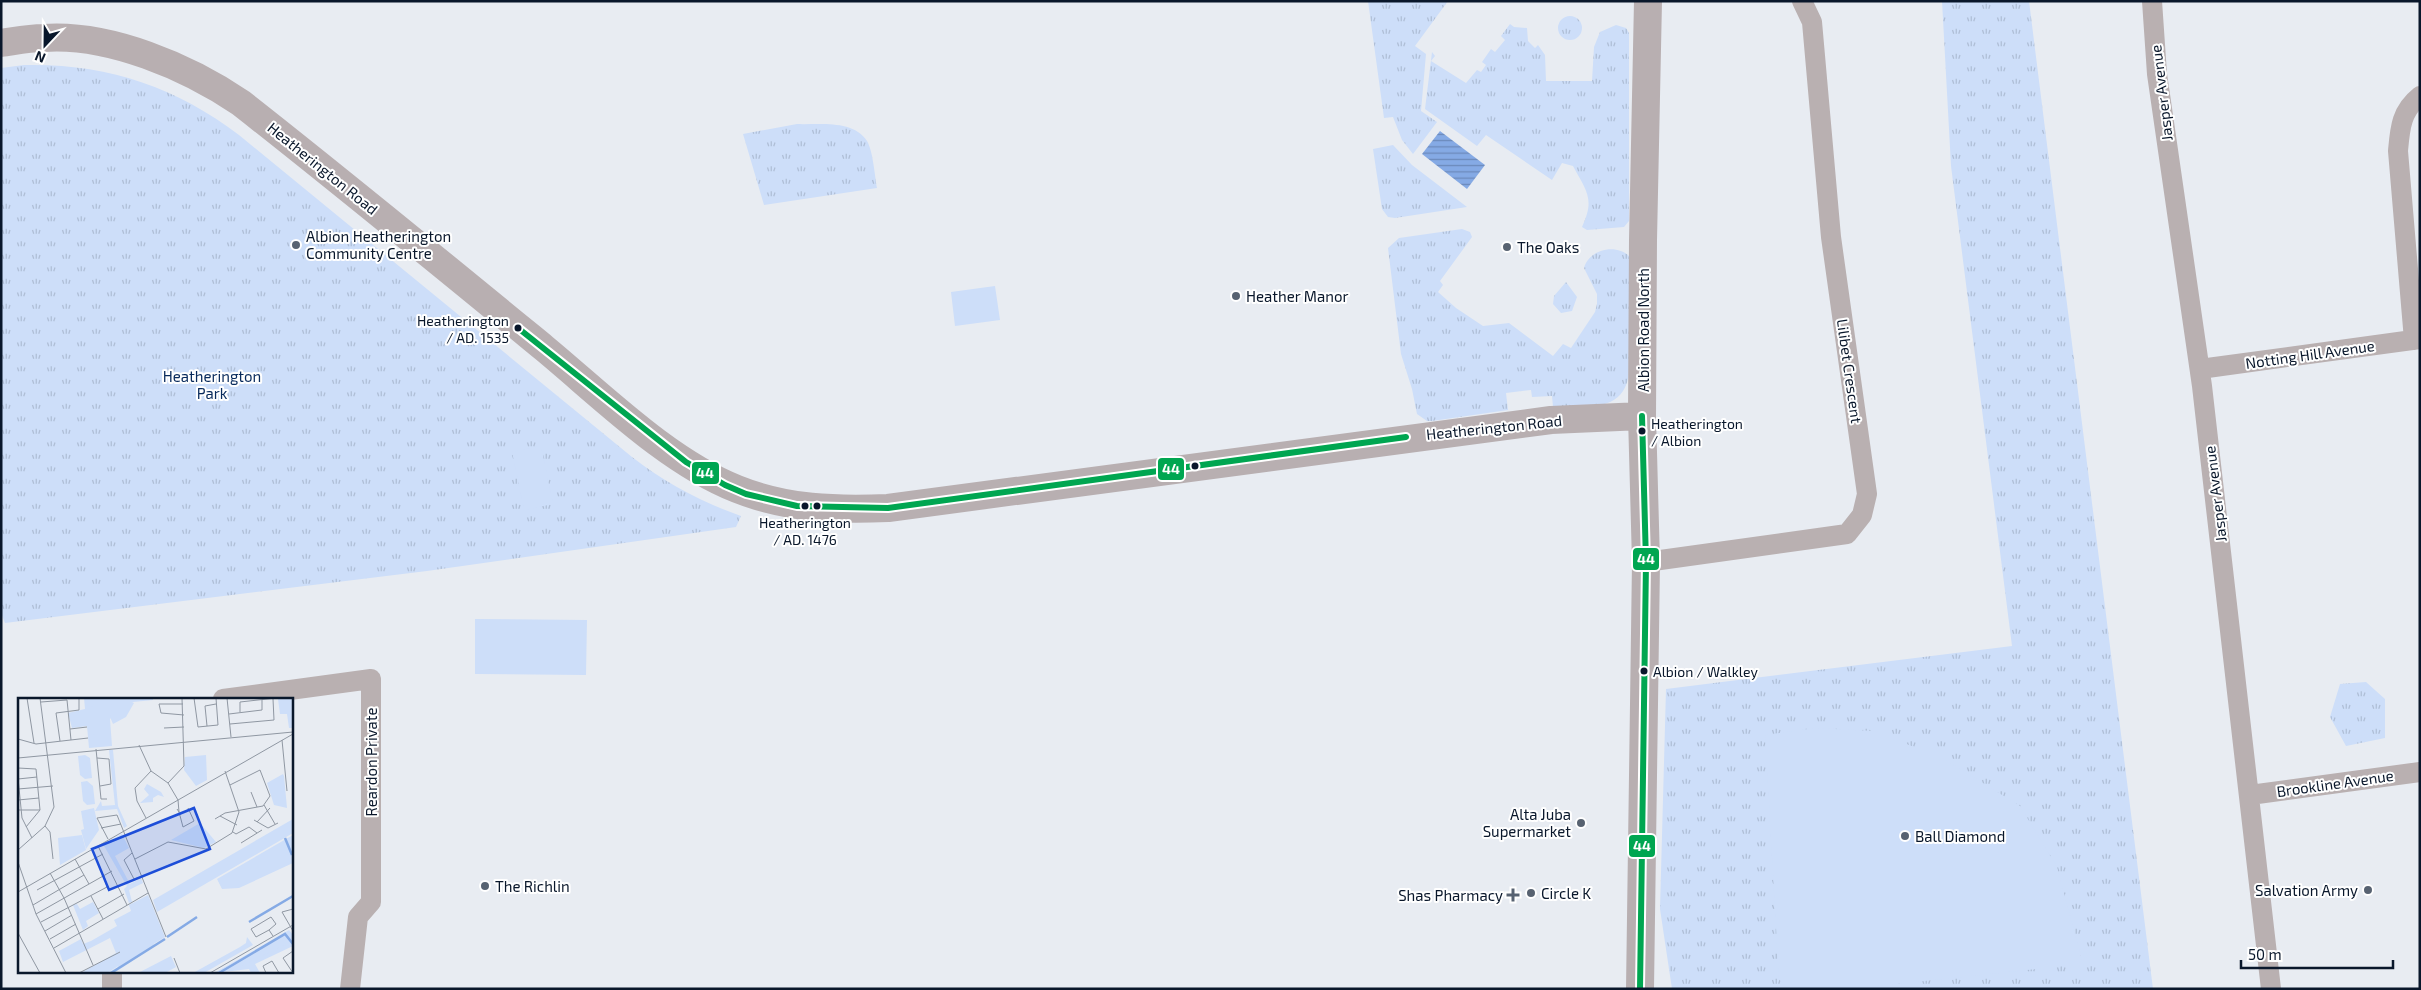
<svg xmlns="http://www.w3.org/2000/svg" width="2421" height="990" font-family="'Exo 2',sans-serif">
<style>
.grass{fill:url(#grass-tufts)}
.pitch{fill:#cddef9}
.water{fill:url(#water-rules)}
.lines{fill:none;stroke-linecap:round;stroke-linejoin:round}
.street{stroke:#b9b0b1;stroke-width:20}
.secondary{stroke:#b8afb1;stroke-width:28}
.bus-1-casing{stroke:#fff;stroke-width:10}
.bus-1{stroke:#00a651;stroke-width:6}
.poi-dot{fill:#576271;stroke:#fff;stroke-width:2}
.bus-dot{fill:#09172b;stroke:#fff;stroke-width:2}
.labels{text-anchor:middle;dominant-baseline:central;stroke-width:4;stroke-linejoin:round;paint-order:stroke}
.bus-label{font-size:14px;fill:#09172b;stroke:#fff;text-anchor:start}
.street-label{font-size:15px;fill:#09172b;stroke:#fff}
.poi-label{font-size:15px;fill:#09172b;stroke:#fff;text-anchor:start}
.park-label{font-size:15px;fill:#082a5c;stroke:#fff}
.inset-river{fill:none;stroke:#85aae5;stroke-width:2.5}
.inset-road{fill:none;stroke:#8f97a2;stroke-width:1}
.view{fill:#1d4ed8;fill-opacity:0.15;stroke:#1d4ed8;stroke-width:2.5}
.inset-edge{fill:none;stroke:#09172b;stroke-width:2.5}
.line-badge{stroke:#fff;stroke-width:2}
.badge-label{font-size:14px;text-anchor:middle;font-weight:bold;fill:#fff}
</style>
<defs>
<pattern id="grass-tufts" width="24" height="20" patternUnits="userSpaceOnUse" patternTransform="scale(1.25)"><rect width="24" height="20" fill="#cddef9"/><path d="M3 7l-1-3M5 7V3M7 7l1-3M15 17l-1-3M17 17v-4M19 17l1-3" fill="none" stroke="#afbed6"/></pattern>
<pattern id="water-rules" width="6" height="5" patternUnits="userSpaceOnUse" patternTransform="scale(1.25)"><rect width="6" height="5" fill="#85aae5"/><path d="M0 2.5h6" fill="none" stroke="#6b89ba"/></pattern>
</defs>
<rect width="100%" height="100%" fill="#e8ecf2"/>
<path class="grass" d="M 1368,1 L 1448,1 L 1415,46 L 1426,54 L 1421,111 L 1437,122 L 1413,154 L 1402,140 L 1393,117 L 1384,118 Z
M 1942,1 L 2029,1 L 2153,989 L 1672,989 L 1660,909 L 1666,689 L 2012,646 L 1951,166 Z
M1558 28a12 12 0 1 1 24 0a12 12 0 1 1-24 0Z
M 1510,24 L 1514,27 L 1527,28 L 1528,41 L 1535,48 L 1538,45 L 1545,55 L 1546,81 L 1592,81 L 1594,47 L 1600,32 L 1616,25 L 1626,28 L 1629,33 L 1629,221 L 1624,227 L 1587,230 L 1582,227 C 1595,199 1587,192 1573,166 L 1562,163 L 1552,180 L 1486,135 L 1477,146 L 1425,109 L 1432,52 L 1435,56 L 1431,61 L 1466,83 L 1477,70 L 1481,72 L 1486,65 L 1482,62 L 1491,49 L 1495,52 L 1505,40 L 1501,36 Z
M 24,65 C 105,63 175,86 239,135 L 632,457 C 666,483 701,502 741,516 L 736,527 L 427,571 L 5,623 L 1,613 L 1,68 Z
M 797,124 C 818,125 853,119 867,141 C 873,151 875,177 877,188 L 764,205 L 743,134 Z
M 1393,145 L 1412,165 L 1467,207 L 1395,218 L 1388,217 L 1382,209 L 1373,149 Z
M 1462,229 L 1470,232 L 1472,237 L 1440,281 L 1443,285 L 1438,292 L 1456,308 L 1483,326 L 1509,323 L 1553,356 L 1563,344 L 1571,348 L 1595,312 L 1597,304 L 1597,294 L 1584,268 C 1589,249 1617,243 1630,257 L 1629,373 C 1624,414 1585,406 1553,407 L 1552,396 L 1532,397 L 1531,390 L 1506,393 L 1508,410 L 1432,421 L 1427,421 L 1417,414 L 1412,389 L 1401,354 L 1388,248 L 1399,238 Z
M 1566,282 L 1577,297 L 1572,311 L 1561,313 L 1553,304 L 1554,296 Z
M 2366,682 L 2385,699 L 2385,738 L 2346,746 L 2330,717 L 2340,684 Z"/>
<path class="pitch" d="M 995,286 L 1000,320 L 955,326 L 951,292 Z
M 541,446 L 553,504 L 524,510 L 512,452 Z
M 475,619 L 587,620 L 586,675 L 475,674 Z
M 1815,728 L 1874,731 L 1944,759 L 2020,806 L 2057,867 L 2083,964 L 1850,989 L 1787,989 L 1779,979 L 1765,735 Z"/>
<path class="water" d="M 1440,131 L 1485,165 L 1467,189 L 1422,154 Z"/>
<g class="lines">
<path class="street" d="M 2152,1 L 2157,74 L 2202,386 L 2271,989
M 2414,340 L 2398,151 C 2400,128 2401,111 2420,96
M 2200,369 L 2420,339
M 1646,562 L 1847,534 L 1862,515 L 1867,494 L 1831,237 L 1812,22 L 1802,1
M 223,699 L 371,679 L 371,902 L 358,917 L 350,989
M 2250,795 L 2420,772
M 112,971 L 112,989"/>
<path class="secondary" d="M 1,43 C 15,41 29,38 43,38 C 109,33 188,67 241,103 C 343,183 444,266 544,348 C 602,396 668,462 737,489 C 787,509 835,510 888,508 L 1551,420 L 1642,416
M 1640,989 L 1646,562 L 1642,416 L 1643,240 L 1648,1"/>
<g class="bus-1-casing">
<path id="bus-1" d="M 518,328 L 686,462 L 725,485 L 746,494 L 797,506 L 888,508 L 1406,437
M 1640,989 L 1646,562 L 1642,416"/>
</g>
<use href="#bus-1" class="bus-1"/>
</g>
<g class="poi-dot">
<circle cx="296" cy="245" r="5"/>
<circle cx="1507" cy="247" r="5"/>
<circle cx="1236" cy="296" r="5"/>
<circle cx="1581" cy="823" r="5"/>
<circle cx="1905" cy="836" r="5"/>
<circle cx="485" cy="886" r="5"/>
<circle cx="2368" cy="890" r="5"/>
<circle cx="1531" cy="893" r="5"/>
<path d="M1510.5 887.5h5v5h5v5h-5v5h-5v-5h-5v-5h5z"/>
</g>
<g class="bus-dot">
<circle cx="518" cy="328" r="4.5"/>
<circle cx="1642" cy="431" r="4.5"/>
<circle cx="1195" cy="466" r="4.5"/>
<circle cx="805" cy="506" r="4.5"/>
<circle cx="817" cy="506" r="4.5"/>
<circle cx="1644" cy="671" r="4.5"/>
</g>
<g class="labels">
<g class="bus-label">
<text x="509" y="320" text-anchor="end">Heatherington<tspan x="509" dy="17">/ AD. 1535</tspan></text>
<text x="1651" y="423">Heatherington<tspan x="1651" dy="17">/ Albion</tspan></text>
<text x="805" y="522" text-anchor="middle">Heatherington<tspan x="805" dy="17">/ AD. 1476</tspan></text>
<text x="1653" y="671">Albion / Walkley</text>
</g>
<g class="street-label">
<text transform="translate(2161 93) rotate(-97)">Jasper Avenue</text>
<text transform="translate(323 168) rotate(39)">Heatherington Road</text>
<text transform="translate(1643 330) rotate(-90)">Albion Road North</text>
<text transform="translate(2310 354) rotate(-8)">Notting Hill Avenue</text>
<text transform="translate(1850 371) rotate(82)">Lilibet Crescent</text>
<text transform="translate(1494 427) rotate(-6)">Heatherington Road</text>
<text transform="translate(2215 494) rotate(-97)">Jasper Avenue</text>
<text transform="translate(371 762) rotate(-90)">Reardon Private</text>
<text transform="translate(2335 783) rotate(-8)">Brookline Avenue</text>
</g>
<g class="poi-label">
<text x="306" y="236">Albion Heatherington<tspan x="306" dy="17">Community Centre</tspan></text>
<text x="1517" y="247">The Oaks</text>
<text x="1246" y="296">Heather Manor</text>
<text x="1571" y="814" text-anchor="end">Alta Juba<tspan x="1571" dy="17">Supermarket</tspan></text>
<text x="1915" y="836">Ball Diamond</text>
<text x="495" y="886">The Richlin</text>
<text x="2358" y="890" text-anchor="end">Salvation Army</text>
<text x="1541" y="893">Circle K</text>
<text x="1503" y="895" text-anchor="end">Shas Pharmacy</text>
</g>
<g class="park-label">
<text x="212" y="376">Heatherington<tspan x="212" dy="17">Park</tspan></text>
</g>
</g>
<g transform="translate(18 698)">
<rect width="275" height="275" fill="#e8ecf2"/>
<path d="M 66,0 L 135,0 L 135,2 L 105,5 L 92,21 L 94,48 L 71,50 L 69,28 L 54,30 L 50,15 L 67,11 ZM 275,0 L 275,30 L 271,30 L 269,16 L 262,16 L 260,1 ZM 91,52 L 95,52 L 100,108 L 109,128 L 106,130 L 99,111 L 77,113 L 83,103 L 84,108 L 97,107 ZM 188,57 L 189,82 L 178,88 L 166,72 L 167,59 ZM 265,76 L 266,78 L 269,110 L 256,107 L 249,85 ZM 129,86 L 143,94 L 146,99 L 140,97 L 135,100 L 135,104 L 122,105 L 131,97 L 126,91 ZM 275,121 L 275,135 L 139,214 L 135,202 ZM 182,125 L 198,144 L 186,150 L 153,142 ZM 104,136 L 111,150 L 97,158 L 112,186 L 123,180 L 125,185 L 111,192 L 114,204 L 111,205 L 106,191 L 109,188 L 85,146 ZM 64,137 L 68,152 L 42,167 L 40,140 ZM 130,197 L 147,239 L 89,275 L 63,275 L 98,255 L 92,240 L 45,264 L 41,253 L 63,241 L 65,246 L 73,243 L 99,228 L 96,222 L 113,213 L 111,207 ZM 75,204 L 81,215 L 68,223 L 70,228 L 65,232 L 55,207 L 59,206 L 62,211 ZM 271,232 L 275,237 L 275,248 L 237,266 L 242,275 L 233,275 L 231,271 L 197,275 ZM 153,258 L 158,269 L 147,275 L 120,275 Z" fill="#cddef9"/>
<path d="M 95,0 L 106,0 L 116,5 L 108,19 L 95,26 L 92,19 ZM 76,110 L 81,132 L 68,151 L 63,132 L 66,131 L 63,113 ZM 275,137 L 275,165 L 221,190 L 204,191 L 199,181 ZM 105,234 L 110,246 L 99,252 L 93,240 ZM 272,234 L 275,249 L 266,247 L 215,272 L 196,275 ZM 128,238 L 137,248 L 96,275 L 89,275 L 100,269 L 98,257 L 111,259 L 111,255 L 119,253 L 117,249 ZM 229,239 L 235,247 L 186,275 L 175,275 L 222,249 L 228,245 Z" fill="#cddef9"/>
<path d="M 77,8 L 81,36 L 73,37 L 69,9 ZM 67,57 L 72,60 L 74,80 L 67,81 L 62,77 L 60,58 ZM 69,83 L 75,88 L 77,106 L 69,107 L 65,103 L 63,84 ZM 101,140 L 104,151 L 94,151 L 89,146 Z" fill="#cddef9"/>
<path class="inset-river" d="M 267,140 L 274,157M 231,224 L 275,198M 149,239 L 179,219M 93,275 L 147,241M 201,275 L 267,236 L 275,246"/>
<path class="inset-road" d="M 9,0 L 16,45M 176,0 L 180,29 L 200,27 L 198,0M 209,0 L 213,39M 23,4 L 49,2 L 53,42M 165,6 L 141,6 L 143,15 L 166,17M 222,14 L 222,4 L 258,0M 211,16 L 244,12 L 244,2M 212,26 L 256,22 L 255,1M 189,28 L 187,8 L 198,6M 146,30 L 166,29M 52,31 L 69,29M 0,41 L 18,46 L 70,40M 264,42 L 269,93M 42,43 L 38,15 L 61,12 L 61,0M 121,47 L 133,73 L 150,85 L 160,102 L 161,114 L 159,111M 78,51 L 83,101 L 89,101M 0,60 L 275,34M 79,60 L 91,61 L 93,86 L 82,88M 0,70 L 18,71 L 22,112 L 8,129M 0,80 L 4,120 L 14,140M 0,81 L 19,79M 150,85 L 166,68 L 164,0M 0,91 L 35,88M 233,94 L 239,109M 0,102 L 21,100M 246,107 L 257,126M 0,112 L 22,112M 161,114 L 165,129 L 176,123 L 170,110M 202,118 L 219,127M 128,120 L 119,103 L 117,90 L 133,73M 197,121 L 207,115 L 245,108 L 252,98 L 242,72 L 212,87M 236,122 L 250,130 L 260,125M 239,124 L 252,110M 27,128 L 32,134 L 35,161M 83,130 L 103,126M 215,134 L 218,136 L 231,129 L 239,135M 90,141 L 79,120 L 99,117 L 148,239M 223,145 L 244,132M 80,148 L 109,207M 0,152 L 27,128 L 36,109 L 22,0M 114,155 L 106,162 L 116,181 L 123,179M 57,161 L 71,186M 117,161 L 150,144 L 188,151 L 214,135 L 221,114 L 207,73M 0,164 L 18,216 L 48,275M 32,175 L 46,200 L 75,267M 19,192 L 85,156M 0,194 L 275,36M 73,198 L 85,221M 15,207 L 66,177M 80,211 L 106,196M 275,211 L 264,214 L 275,233M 18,216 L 94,173M 23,224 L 89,189 L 86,178M 251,232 L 238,239 L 233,231 L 253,219 L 258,226 L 251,232 L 255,238M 27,233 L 54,217M 0,235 L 22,275M 32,241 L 58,226M 36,250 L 130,195M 156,260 L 162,275M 61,275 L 102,254M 192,275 L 275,227M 248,275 L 245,268 L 254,263 L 261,275M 275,275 L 265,260 L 275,253"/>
<path class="view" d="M 176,110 L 192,151 L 91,192 L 74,151 Z"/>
<rect width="275" height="275" class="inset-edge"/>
</g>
<g class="line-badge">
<rect x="1157" y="457" width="28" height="24" rx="5" fill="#00a651"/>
<rect x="691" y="461" width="29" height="24" rx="5" fill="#00a651"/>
<rect x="1632" y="547" width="28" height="24" rx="5" fill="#00a651"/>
<rect x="1628" y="834" width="28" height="24" rx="5" fill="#00a651"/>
</g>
<g class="badge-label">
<text x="1171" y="474">44</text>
<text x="705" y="478">44</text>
<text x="1646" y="564">44</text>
<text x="1642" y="851">44</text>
</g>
<rect width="2421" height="990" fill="none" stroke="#09172b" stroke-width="5"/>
<g transform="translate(45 45) rotate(202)" stroke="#ffffff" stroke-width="4" paint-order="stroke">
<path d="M0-4L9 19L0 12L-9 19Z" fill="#09172b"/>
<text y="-8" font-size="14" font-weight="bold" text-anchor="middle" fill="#09172b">N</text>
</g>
<path d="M2241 960v8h152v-8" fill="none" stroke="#09172b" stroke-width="2.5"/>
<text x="2248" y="960" font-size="15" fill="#09172b" stroke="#ffffff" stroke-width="4" paint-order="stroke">50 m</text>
</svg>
